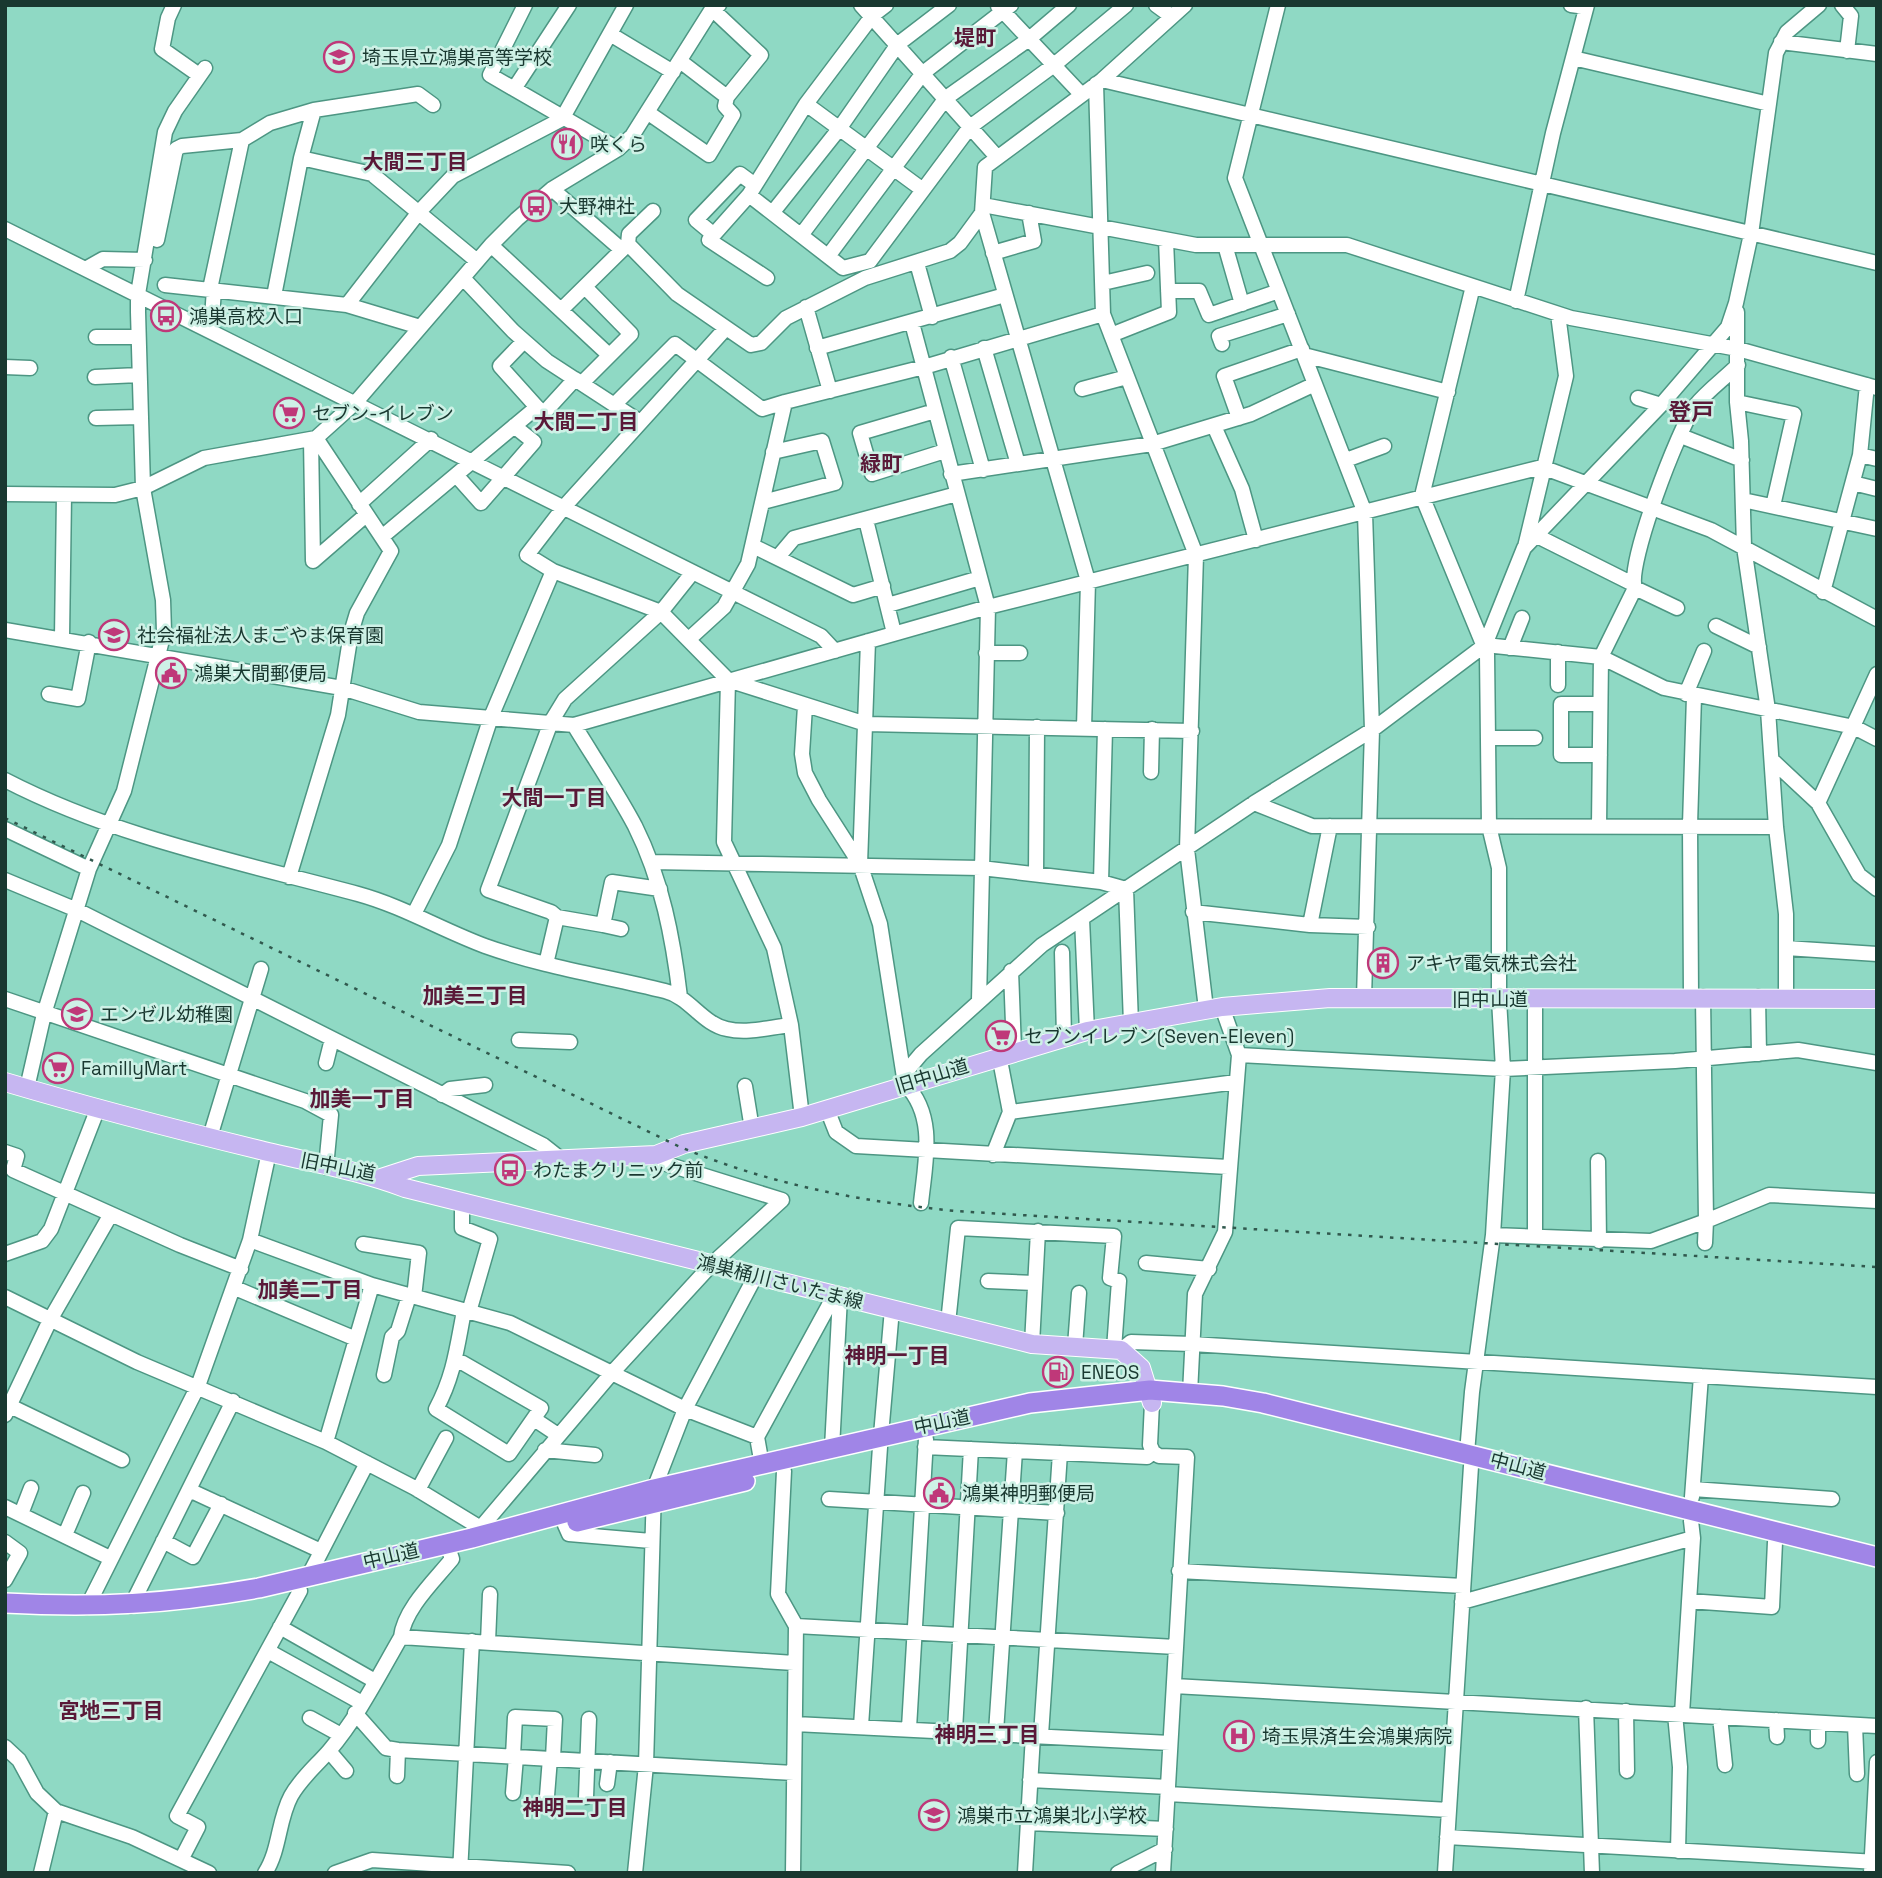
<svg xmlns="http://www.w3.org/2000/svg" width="1882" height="1878" font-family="'Space Grotesk','Noto Sans JP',sans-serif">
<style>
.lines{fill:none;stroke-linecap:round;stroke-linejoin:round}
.minor-casing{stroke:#4d9683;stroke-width:17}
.major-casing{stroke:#fff;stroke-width:20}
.highway-casing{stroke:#fff;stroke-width:22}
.minor{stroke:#fff;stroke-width:14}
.major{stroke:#c6b6f1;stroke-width:18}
.highway{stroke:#a085e7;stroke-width:19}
.rail{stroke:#31594e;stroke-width:2.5;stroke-dasharray:3.5 7;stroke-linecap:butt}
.labels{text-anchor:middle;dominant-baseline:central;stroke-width:5;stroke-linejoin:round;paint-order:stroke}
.poi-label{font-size:19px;fill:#193830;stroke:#cef1e6;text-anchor:start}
.street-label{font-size:19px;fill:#193830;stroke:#cef1e6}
.neighbourhood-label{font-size:21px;font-weight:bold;fill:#5a1938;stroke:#cef1e6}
.quarter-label{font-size:23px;font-weight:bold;fill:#5a1938;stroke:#cef1e6}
</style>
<rect width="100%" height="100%" fill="#8fd9c4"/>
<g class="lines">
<g class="minor-casing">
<path id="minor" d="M 174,5 L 168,18 L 162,49 L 199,75
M 525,5 L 490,75 L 618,149
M 861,5 L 997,157
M 1156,5 L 1171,16
M 1278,5 L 1235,178 L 1365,513 L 1372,730 L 1364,998
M 1571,5 L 1586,7
M 1842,5 L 1851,16 L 1847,51
M 998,6 L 1081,94
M 610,34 L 673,72
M 1781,42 L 1877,54
M 1573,58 L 1769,104
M 680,61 L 727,97
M 1102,80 L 1877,263
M 1096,84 L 1103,314 L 1196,555 L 1187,849 L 1206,1009
M 514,89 L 569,5
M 806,104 L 923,190
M 647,112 L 709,155 L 733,115 L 725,106 L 727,97 L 761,55 L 712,9
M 301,158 L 372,174 L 477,261
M 552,189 L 622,250
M 749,195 L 843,268 L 870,261 L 970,127 L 1054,65 L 1126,5
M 983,205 L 1196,245 L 1347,245 L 1571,318 L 1738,349 L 1877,388
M 773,212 L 839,129 L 898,44 L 949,5
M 5,229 L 821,636 L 835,651
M 802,234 L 923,73 L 1011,5
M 714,235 L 696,220 L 740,174 L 755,185
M 157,240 L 176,149 L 182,146 L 242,140 L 270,123 L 314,110 L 418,94 L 433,105
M 628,244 L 677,294 L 751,345 L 761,343 L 786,318 L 865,278 L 950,251 L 960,243 L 982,213
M 491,245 L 609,355
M 1225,245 L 1242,304
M 993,253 L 1034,241 L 1029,213
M 829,255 L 946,98 L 1029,39 L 1069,5
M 917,263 L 932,317
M 87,268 L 103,259 L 145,260
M 463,278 L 513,331 L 547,361 L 639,421
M 767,278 L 709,240 L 749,195 L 806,104 L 873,15 L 886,5
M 1103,283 L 1147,273
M 165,285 L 347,305 L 420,327
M 210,289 L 242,140
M 1168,291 L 1199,291 L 1209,315 L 1279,291
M 274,296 L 301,158 L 314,110
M 1516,301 L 1553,133 L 1587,5
M 347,305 L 419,212 L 453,176 L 562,119 L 626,5
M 806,307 L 830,391
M 562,309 L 628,244 L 629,234 L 653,211
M 1737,312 L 1737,402 L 1741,441 L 1744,547 L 1768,710 L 1776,827 L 1786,914 L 1786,997
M 912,323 L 988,607 L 979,1001
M 207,328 L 212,318 L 214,289
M 726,328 L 564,507 L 527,555 L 553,571 L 661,612 L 728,680 L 866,724 L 1192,731
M 1111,335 L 1169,312 L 1166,240
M 96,337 L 138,337
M 524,341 L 500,366 L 543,414 L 575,379
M 1222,344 L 1219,336 L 1288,314
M 817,348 L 1005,295
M 984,348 L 1018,464
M 1304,355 L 1448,392
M 951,357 L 983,470
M 5,367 L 30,368
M 95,377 L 139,375
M 582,383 L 631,334 L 585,287
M 1082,389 L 1127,377
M 1638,398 L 1661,405
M 1737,402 L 1794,414 L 1773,506
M 615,404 L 675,344 L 762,409 L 785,402
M 935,411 L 860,433 L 872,474 L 945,451
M 96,418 L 141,417
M 1239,418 L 1224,376 L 1302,349
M 1214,426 L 1242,489 L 1256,540
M 1681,436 L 1742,460
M 311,439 L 313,561 L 366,515
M 1860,455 L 1877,459
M 1346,460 L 1384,446
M 951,474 L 1152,444 L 1251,414 L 1315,384
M 456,475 L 481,503 L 534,442 L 514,426
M 1853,483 L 1877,489
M 5,494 L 115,495 L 143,488 L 204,458 L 316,438 L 356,402 L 491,245 L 517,219 L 552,189 L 618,149 L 632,136 L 712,9 L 719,5
M 1743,500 L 1877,529
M 763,502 L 835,483 L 822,441 L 773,452
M 359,504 L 431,439
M 866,520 L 894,633
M 1535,535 L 1633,584
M 383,536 L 537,407
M 753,546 L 853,595 L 883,586
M 1525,547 L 1566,376 L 1558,314
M 778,557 L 794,538 L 957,494
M 1635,588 C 1626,565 1679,428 1695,406 C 1707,391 1725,378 1738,365
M 1823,592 L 1860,455 L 1867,385
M 888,605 L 980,578
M 1716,626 L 1759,647
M 5,630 L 342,688 L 419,712 L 574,725 L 988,607 L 1542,467 L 1711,530 L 1877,619
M 62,638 L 64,495
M 689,639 L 724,607 L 748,564 L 785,402 L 924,367 L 1103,314
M 1485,645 L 1601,657 L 1664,688 L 1854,727 L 1877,739
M 1510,648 L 1522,618
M 986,653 L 1020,653
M 728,680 L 724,842 L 774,948 L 791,1025 L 802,1117
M 1558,685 L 1558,652
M 49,694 L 78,699 L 89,642
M 1686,694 L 1704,651
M 805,706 L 802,754 L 805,773 L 819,800 L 860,864 L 880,924 L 905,1084 C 937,1116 925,1163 921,1203
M 574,725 C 594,758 617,792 635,826 C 662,880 673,938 680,997
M 1084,728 L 1088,581 L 982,213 L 985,167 L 1102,80 L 1185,5
M 1488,738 L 1535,738
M 1600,755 L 1561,755 L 1561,704 L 1600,704
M 1773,761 L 1818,803 L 1859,875 L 1877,889
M 1151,772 L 1152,729
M 5,780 C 115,837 239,862 358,894 C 402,906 442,930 485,946 C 544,967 605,976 665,991 C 690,997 702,1024 727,1029 C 748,1034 770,1027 791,1025
M 1254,803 L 1312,826 L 1776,827
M 1818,803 L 1877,674
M 1599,826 L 1601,657 L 1635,588 L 1677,608
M 5,829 L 89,869
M 651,862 L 981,868 L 1101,882 L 1126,889
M 860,864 L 868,641
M 1036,874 L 1037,727
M 289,877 L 338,715 L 351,633 L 357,613 L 391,551 L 316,438
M 5,880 L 77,910 L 543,1145 L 562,1160
M 1101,882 L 1105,729
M 1126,889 L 1131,1023
M 1193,912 L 1310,925 L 1368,927
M 414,914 L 449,845 L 491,717 L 553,571
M 557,917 L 603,925
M 1082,919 L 1087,1031
M 1310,925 L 1330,826
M 621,929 L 603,925 L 612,882 L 660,889
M 1786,948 L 1877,954
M 1062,952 L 1064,1037
M 546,964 L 557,917 L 551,912 L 488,890 L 551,722 L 565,699 L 661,612 L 693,572
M 1011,971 L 1014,1050
M 1691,997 L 1690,825 L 1694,696
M 1703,997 L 1706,1221 L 1769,1195 L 1877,1201
M 1758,997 L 1759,1054
M 5,999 L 305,1101 L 331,1115 L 326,1167
M 519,1040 L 570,1042
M 1239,1055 L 1503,1069 L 1675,1061 L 1798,1050 L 1877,1063
M 326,1063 L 332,1039
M 905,1073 L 921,1054 L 1042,945 L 1254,803 L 1372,730 L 1485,645 L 1524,548 L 1661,405 L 1728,327 L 1736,303 L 1751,234 L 1776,53 L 1787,32 L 1819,5
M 745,1086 L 752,1129
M 27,1088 L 44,1014 L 89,869 L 124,791 L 164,632 L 163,600 L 143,488 L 138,312 L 138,294 L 165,132 L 175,111 L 205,68
M 442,1095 L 450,1089 L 485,1085
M 827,1109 L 836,1132 L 856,1146 L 1228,1167
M 1010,1112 L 1236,1082
M 210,1137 L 261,969
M 5,1152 L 17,1156 L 13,1170 L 180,1245 L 241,1269
M 993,1155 L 1010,1112 L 999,1055
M 1598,1161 L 1599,1241
M 462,1202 L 462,1228 L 490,1239 L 469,1312
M 1493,1235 L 1651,1241 L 1706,1221 L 1705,1243
M 1535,1237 L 1535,999
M 250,1240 L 372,1285 L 510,1323 L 685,1409 L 757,1437
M 363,1244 L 419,1253 L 414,1297
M 5,1254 L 42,1241 L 51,1229 L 98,1108
M 1146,1263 L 1209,1269
M 988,1281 L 1035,1283
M 235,1288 L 356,1339
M 5,1297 L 137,1362 L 326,1442 L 415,1488 L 479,1527
M 948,1323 L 958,1228 L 1114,1236 L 1110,1278 L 1119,1281 L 1114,1349
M 1032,1344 L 1038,1231
M 1075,1346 L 1079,1293
M 1121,1350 L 1131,1342 L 1192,1344 L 1877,1387
M 455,1362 L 463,1363 L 541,1408 L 509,1454 L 436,1409 C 454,1376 457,1347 464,1311
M 384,1375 L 392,1337 L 398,1331 L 409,1296
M 1190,1393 L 1195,1294 L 1225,1232 L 1239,1055 L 1222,1007
M 1152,1403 L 1150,1445 L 1153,1452
M 10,1406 L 122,1460
M 5,1415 L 50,1320 L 111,1214
M 534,1419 L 558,1435
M 881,1435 L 892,1309
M 326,1442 L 372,1285
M 925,1447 L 1147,1457 L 1153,1452 L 1159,1456 L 1187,1457 L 1163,1873
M 832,1448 L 840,1297
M 545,1450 L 595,1455
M 1467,1453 L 1472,1392 L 1493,1235 L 1503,1069 L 1499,999 L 1499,868 L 1489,826 L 1487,654 L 1422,496 L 1473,286
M 762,1465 L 757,1437 L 829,1305 L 840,1297
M 784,1471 L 778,1594 L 796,1626 L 793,1873
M 1693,1489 L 1832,1499
M 189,1490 L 321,1551
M 418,1490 L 446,1438
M 1692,1497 L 1701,1376
M 829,1499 L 1057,1513
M 5,1507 L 110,1558
M 21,1514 L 31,1488
M 565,1525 L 569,1534 L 651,1541
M 65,1535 L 83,1493
M 472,1538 L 611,1374 L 713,1263 L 782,1200 L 660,1162 L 656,1155
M 163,1541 L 193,1557 L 221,1504
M 5,1542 L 20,1553 L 5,1580
M 1179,1571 L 1463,1586
M 308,1577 L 367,1463
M 1689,1601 L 1772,1607 L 1775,1542
M 1462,1602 L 1693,1538
M 131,1606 L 233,1401
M 87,1607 L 198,1386 L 250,1240 L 269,1152
M 796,1626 L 1176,1647
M 280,1627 L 375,1681
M 401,1637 L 794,1663
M 488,1642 L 490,1594
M 268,1651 L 362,1703
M 1174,1686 L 1877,1726
M 1586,1708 L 1592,1873
M 1626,1711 L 1627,1771
M 355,1713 L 386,1748 L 398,1750 L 794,1773
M 1675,1714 L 1680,1767 L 1678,1851
M 1682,1714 L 1693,1538 L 1691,1521
M 1720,1717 L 1725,1765
M 310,1718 L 341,1735
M 1776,1720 L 1777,1737
M 795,1724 L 1170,1743
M 1855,1725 L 1857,1774
M 861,1726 L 880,1447
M 909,1728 L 926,1439
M 955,1730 L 971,1449
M 996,1732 L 1015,1451
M 1041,1735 L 1060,1453
M 1818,1741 L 1818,1723
M 5,1747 L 19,1760 L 37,1793 L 56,1811 L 132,1837 L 209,1873
M 329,1751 L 346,1771
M 513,1756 L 515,1717 L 555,1719 L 553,1758
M 397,1776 L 398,1750
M 1030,1780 L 1168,1787
M 607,1784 L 610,1762
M 513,1793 L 516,1757
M 1168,1794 L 1449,1810
M 547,1796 L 550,1758
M 586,1797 L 589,1719
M 1028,1823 L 1166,1829
M 1447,1837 L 1877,1862
M 182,1858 L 198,1827 L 177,1816 L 300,1591
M 41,1873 L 56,1811
M 265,1873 C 280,1850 278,1820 291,1796 C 301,1778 316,1766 329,1751 C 358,1717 379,1675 401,1637 C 404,1609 435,1580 452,1559 L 450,1553
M 335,1873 L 372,1860 L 568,1873
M 460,1873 L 472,1641
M 635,1873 L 646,1765 L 654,1489 L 685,1409 L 756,1275
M 1025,1873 L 1033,1735
M 1118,1873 L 1165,1849
M 1445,1873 L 1471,1466
M 1871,1873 L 1877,1762"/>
</g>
<g class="major-casing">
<path id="major" d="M 5,1082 C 89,1107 174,1129 260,1150 C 308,1162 358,1170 405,1188 L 1032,1344 L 1121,1350 L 1141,1368 L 1152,1403
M 381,1178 L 418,1166 L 656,1155 L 684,1144 L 802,1117 L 1087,1031 L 1222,1007 L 1330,998 L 1877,999"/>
</g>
<g class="highway-casing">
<path id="highway" d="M 577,1522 L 745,1481
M 5,1603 C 98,1608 168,1604 259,1588 L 472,1538 L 654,1489 L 1030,1403 L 1150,1390 L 1223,1396 L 1263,1403 L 1877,1557"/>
</g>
<use href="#minor" class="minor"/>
<use href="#major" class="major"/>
<use href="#highway" class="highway"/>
<path class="rail" d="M 5,818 L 678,1146 C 767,1184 859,1201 955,1211 L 1877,1267"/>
</g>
<defs>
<g id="school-ring" transform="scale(1.575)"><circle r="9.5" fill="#cef1e6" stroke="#bf3879" stroke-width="1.5"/><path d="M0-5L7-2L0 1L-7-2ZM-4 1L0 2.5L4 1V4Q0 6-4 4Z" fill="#bf3879"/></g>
<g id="restaurant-ring" transform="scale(1.575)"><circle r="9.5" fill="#cef1e6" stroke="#bf3879" stroke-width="1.5"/><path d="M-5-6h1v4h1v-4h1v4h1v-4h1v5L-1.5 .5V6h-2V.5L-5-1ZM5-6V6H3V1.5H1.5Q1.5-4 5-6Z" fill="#bf3879"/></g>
<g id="bus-ring" transform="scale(1.575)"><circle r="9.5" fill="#cef1e6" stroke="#bf3879" stroke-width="1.5"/><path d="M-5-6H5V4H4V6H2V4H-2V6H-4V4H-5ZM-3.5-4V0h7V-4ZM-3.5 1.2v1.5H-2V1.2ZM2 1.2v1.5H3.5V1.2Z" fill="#bf3879"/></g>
<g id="supermarket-ring" transform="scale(1.575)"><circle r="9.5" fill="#cef1e6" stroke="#bf3879" stroke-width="1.5"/><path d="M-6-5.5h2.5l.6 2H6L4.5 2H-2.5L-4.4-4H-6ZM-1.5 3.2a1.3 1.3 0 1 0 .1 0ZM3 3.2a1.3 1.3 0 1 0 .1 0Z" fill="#bf3879"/></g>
<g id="civic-ring" transform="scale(1.575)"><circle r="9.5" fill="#cef1e6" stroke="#bf3879" stroke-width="1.5"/><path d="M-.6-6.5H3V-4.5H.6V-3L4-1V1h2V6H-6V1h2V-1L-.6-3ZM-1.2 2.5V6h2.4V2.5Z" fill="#bf3879"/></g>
<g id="building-ring" transform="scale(1.575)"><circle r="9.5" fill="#cef1e6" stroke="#bf3879" stroke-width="1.5"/><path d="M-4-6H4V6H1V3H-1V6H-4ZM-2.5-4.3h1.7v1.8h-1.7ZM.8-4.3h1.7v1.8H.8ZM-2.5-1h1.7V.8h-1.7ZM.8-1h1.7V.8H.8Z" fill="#bf3879"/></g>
<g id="fuel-ring" transform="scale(1.575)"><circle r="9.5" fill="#cef1e6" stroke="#bf3879" stroke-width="1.5"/><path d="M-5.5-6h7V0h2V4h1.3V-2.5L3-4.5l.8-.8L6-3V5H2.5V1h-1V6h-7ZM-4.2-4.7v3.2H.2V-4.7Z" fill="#bf3879"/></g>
<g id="hospital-ring" transform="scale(1.575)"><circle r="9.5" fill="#cef1e6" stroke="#bf3879" stroke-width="1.5"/><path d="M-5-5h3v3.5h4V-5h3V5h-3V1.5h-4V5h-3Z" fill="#bf3879"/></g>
</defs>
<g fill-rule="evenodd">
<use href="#school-ring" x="339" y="57"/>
<use href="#restaurant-ring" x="567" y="144"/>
<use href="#bus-ring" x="536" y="206"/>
<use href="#bus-ring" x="166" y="316"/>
<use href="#supermarket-ring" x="289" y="413"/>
<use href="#school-ring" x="114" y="635"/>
<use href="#civic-ring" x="171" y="673"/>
<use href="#building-ring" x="1383" y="963"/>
<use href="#school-ring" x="77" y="1014"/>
<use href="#supermarket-ring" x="1001" y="1036"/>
<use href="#supermarket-ring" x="58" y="1068"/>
<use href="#bus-ring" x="510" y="1170"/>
<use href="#fuel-ring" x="1058" y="1372"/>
<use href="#civic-ring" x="939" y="1493"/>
<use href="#hospital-ring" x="1239" y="1736"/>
<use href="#school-ring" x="934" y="1815"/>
</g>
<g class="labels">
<g class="poi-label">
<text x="362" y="57">埼玉県立鴻巣高等学校</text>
<text x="590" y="144">咲くら</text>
<text x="559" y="206">大野神社</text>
<text x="189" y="316">鴻巣高校入口</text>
<text x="312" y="413">セブン-イレブン</text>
<text x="137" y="635">社会福祉法人まごやま保育園</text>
<text x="194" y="673">鴻巣大間郵便局</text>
<text x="1406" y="963">アキヤ電気株式会社</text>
<text x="100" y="1014">エンゼル幼稚園</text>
<text x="1024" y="1036">セブンイレブン(Seven-Eleven)</text>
<text x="81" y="1068">FamillyMart</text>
<text x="533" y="1170">わたまクリニック前</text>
<text x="1081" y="1372">ENEOS</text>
<text x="962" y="1493">鴻巣神明郵便局</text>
<text x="1262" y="1736">埼玉県済生会鴻巣病院</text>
<text x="957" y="1815">鴻巣市立鴻巣北小学校</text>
</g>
<g class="street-label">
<text x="1490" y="999">旧中山道</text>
<text transform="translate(932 1076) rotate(-17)">旧中山道</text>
<text transform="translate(338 1167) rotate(11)">旧中山道</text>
<text transform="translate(780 1282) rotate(14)">鴻巣桶川さいたま線</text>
<text transform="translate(942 1422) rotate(-12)">中山道</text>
<text transform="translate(1518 1466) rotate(15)">中山道</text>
<text transform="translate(391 1556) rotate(-13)">中山道</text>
</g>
<g class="neighbourhood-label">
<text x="975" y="37">堤町</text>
<text x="415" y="161">大間三丁目</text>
<text x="586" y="421">大間二丁目</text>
<text x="881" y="463">緑町</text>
<text x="554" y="797">大間一丁目</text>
<text x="475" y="995">加美三丁目</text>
<text x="362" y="1098">加美一丁目</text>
<text x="310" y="1289">加美二丁目</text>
<text x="897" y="1355">神明一丁目</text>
<text x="111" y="1710">宮地三丁目</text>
<text x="987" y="1734">神明三丁目</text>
<text x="575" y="1807">神明二丁目</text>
</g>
<g class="quarter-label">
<text x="1691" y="412">登戸</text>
</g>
</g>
<rect width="1882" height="1878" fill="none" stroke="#193830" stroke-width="14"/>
</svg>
